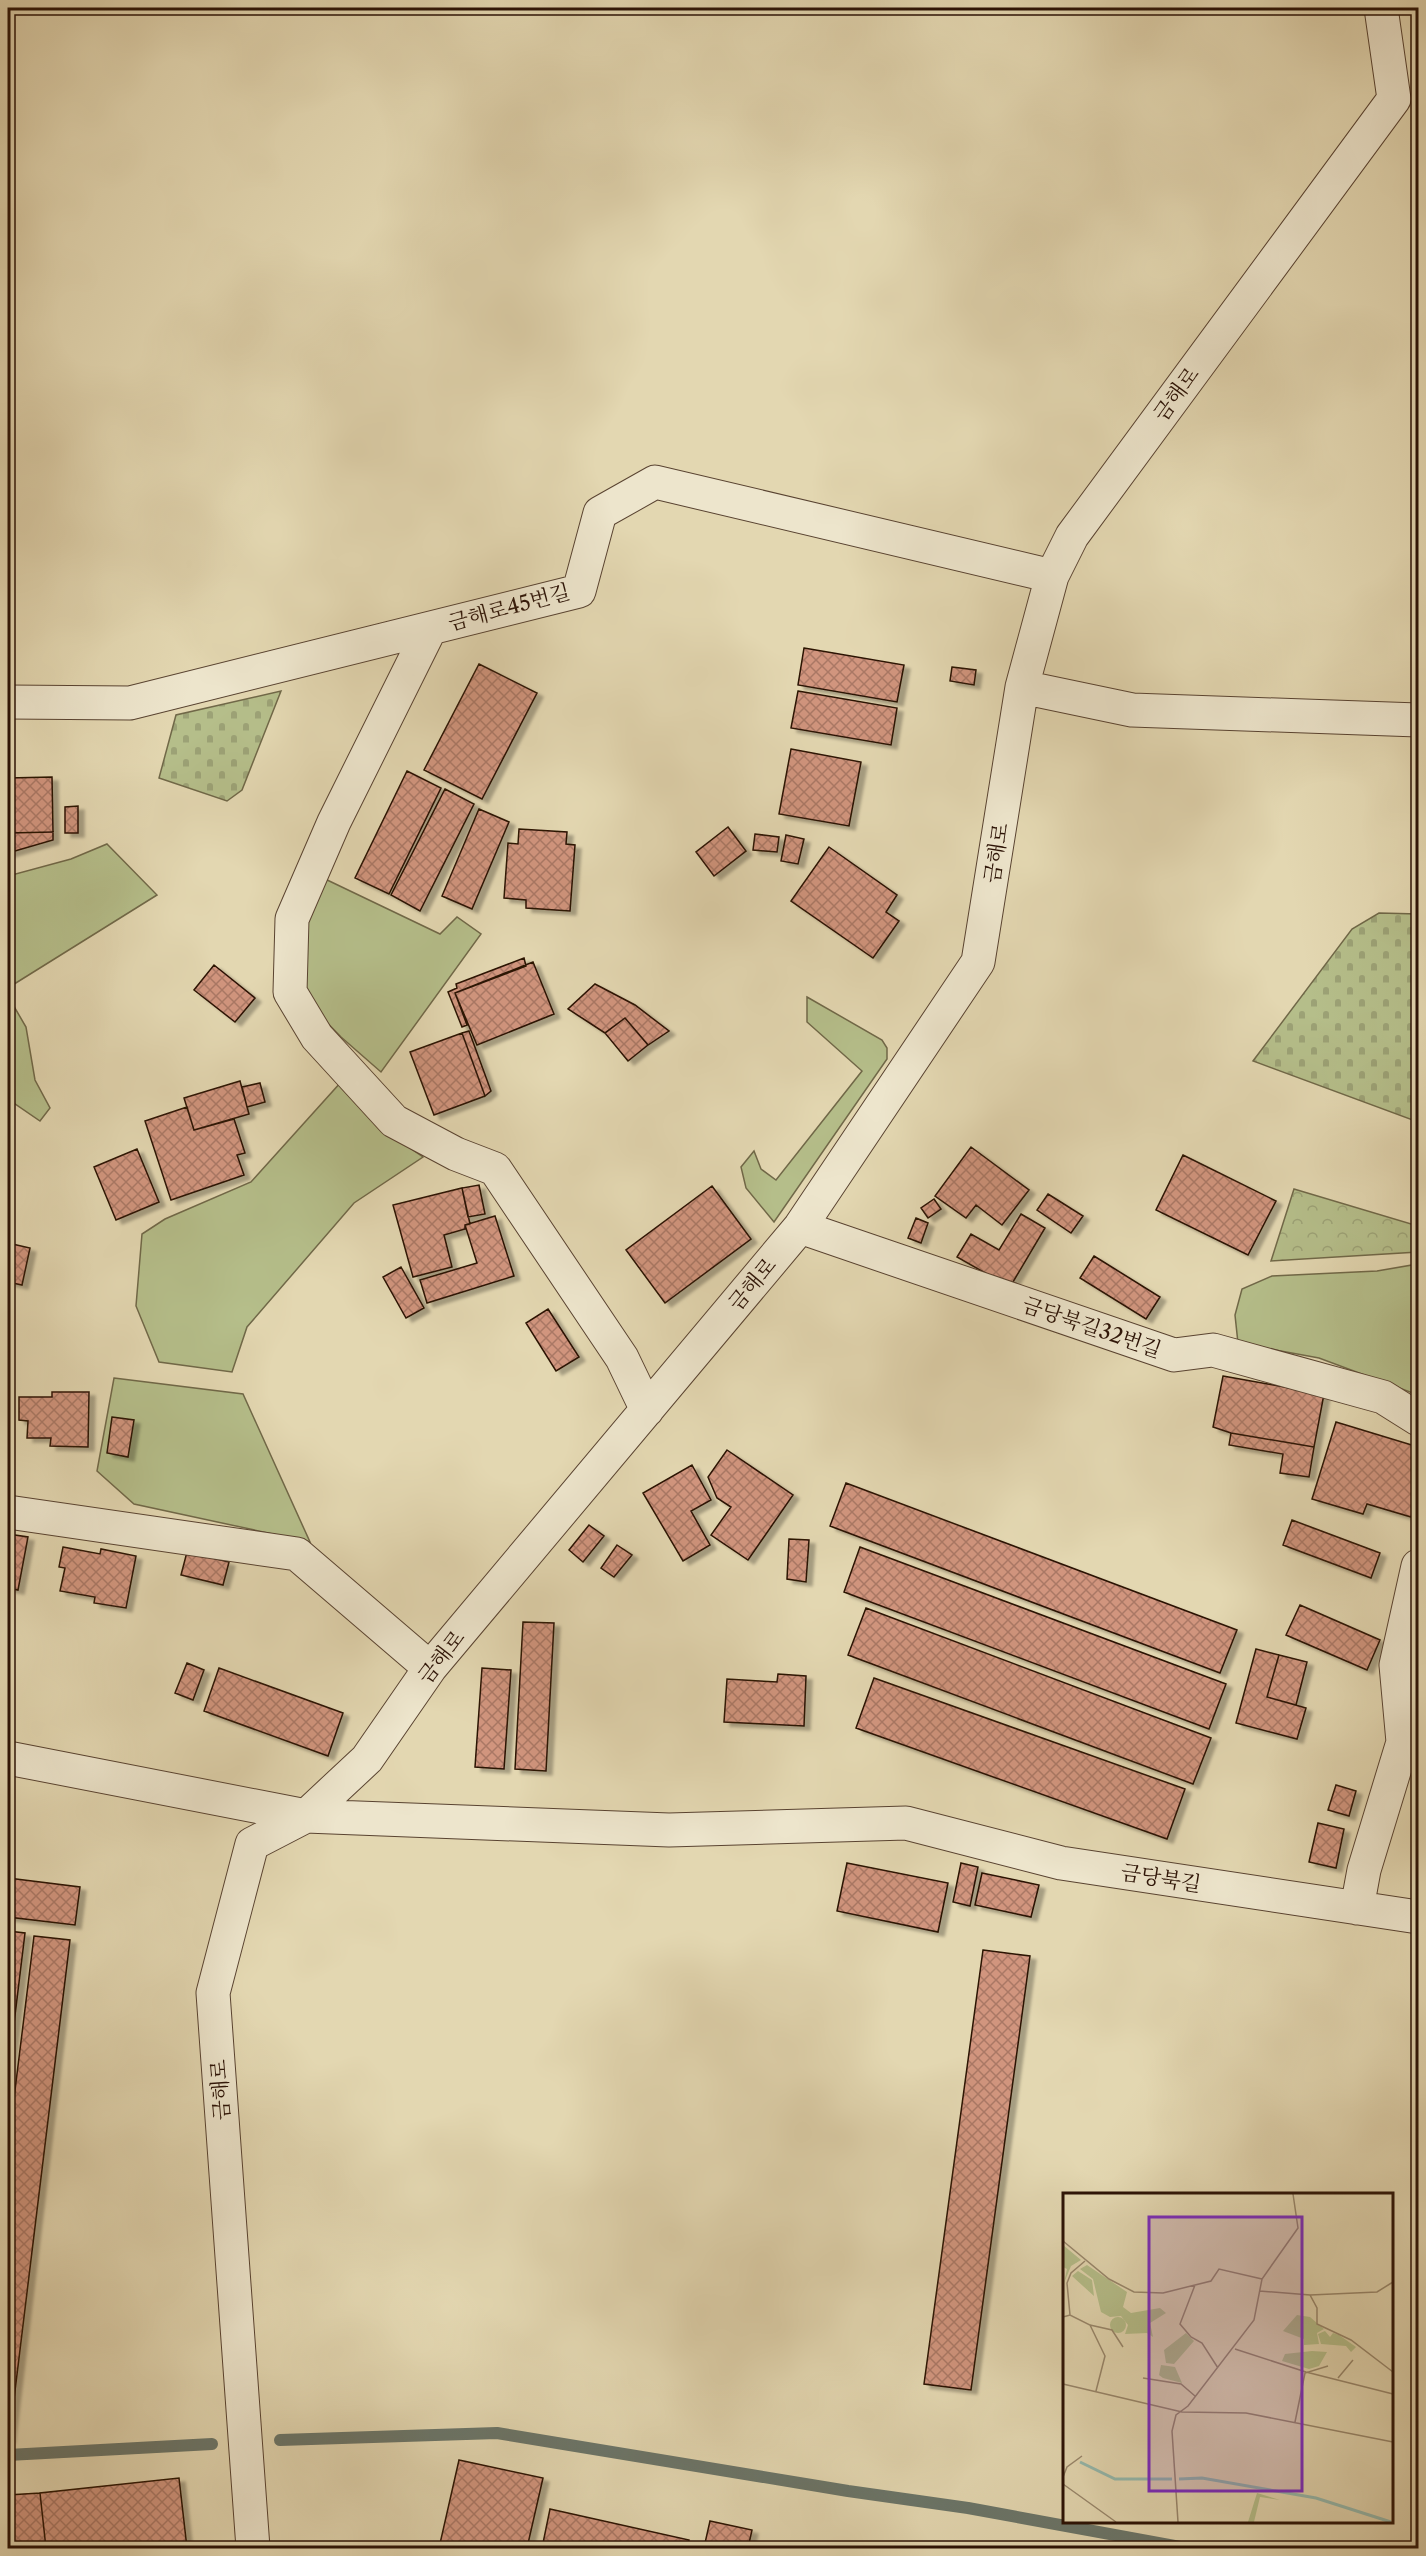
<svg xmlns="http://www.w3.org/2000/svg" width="1426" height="2556" font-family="'Libre Caslon Text','Noto Serif KR',serif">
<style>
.green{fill:#b5be8a;stroke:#706848;stroke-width:1.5}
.forest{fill:url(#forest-crowns);stroke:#706848;stroke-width:1.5}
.cemetery{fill:url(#cemetery-stones);stroke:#706848;stroke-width:1.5}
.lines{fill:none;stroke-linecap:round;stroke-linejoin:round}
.stream{stroke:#6b766a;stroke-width:12}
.building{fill:url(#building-cross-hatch);stroke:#2b1206;stroke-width:1.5;filter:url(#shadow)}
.minor-casing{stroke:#594331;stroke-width:35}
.minor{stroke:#ede5cc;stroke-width:33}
.labels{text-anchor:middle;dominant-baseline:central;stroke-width:6;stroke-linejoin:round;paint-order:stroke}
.street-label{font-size:21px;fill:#2b1206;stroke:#ede5cc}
.inset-river{fill:none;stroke:#95b9ad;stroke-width:3}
.inset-road{fill:none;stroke:#99886d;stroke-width:1.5}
.view{fill:#7b2cbf;fill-opacity:0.15;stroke:#7b2cbf;stroke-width:3}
.inset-edge{fill:none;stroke:#2b1206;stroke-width:3}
</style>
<defs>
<pattern id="forest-crowns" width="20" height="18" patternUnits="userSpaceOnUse" patternTransform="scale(1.5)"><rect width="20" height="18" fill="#b5be8a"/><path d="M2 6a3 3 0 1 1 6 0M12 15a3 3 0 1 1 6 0" fill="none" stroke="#9ca276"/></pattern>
<pattern id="cemetery-stones" width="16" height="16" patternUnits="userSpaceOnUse" patternTransform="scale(1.5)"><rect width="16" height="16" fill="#b5be8a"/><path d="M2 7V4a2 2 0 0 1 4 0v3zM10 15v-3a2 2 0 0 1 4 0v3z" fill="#9ca276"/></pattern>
<pattern id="building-cross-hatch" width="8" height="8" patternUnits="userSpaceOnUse" patternTransform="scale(1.5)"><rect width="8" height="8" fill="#d1957e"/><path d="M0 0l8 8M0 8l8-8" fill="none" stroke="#aa7865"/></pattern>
<filter id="shadow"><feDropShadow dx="6" dy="4" stdDeviation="1.5" flood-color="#0004"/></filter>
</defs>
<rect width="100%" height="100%" fill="#e3d7b1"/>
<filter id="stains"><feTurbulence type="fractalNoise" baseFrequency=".00333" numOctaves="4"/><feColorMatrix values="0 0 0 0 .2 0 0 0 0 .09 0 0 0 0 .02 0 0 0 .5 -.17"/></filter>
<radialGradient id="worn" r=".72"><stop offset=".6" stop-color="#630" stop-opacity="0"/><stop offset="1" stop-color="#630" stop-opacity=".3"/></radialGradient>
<path class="green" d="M 107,844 L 157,895 L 11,986 L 12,1003 L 26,1027 L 35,1080 L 50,1108 L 40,1121 L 8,1099 L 8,876 L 71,859 Z
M 323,878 L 440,934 L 457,917 L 481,934 L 381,1072 L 341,1037 L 308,1003 L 299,945 Z
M 807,997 L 882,1040 L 887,1048 L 887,1059 L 774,1222 L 746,1188 L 741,1167 L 754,1151 L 761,1169 L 776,1180 L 862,1071 L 807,1022 Z
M 342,1081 L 376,1125 L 423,1157 L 354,1203 L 247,1327 L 232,1372 L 159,1362 L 136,1306 L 142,1234 L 165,1219 L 251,1182 Z
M 1418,1264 L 1418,1395 L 1319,1358 L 1238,1343 L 1235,1315 L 1242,1289 L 1272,1276 L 1377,1271 Z
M 114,1378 L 243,1394 L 310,1542 L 134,1504 L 97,1471 Z"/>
<path class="forest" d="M 1294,1189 L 1418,1226 L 1418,1252 L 1271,1261 Z"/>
<path class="cemetery" d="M 281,691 L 242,790 L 227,801 L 159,778 L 176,715 Z
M 1379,913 L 1418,914 L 1418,1122 L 1253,1061 L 1352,929 Z"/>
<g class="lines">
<path class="stream" d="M 280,2440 L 497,2433 L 848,2491 L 968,2508 L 1186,2548
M 8,2455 L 212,2444"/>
</g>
<path class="building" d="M 804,648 L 904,665 L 897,702 L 798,685 Z
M 479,664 L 537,693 L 482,799 L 424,770 Z
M 952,667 L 976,670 L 974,685 L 950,681 Z
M 798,691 L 897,708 L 891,745 L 791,728 Z
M 791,749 L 861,762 L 849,826 L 779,814 Z
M 407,771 L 441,788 L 389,894 L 355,878 Z
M 52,777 L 53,832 L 8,833 L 8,778 Z
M 445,789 L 474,804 L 420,911 L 391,895 Z
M 78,806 L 78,833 L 65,833 L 65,807 Z
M 479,809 L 509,822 L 472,909 L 442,896 Z
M 728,827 L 746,851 L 714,876 L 696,852 Z
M 519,829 L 567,832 L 566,844 L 575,845 L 570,911 L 526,908 L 526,900 L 504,898 L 508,843 L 518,844 Z
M 53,832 L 53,840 L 8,853 L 8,833 Z
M 755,834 L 779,837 L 777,852 L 753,850 Z
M 786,835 L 804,839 L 798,864 L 781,861 Z
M 829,847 L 897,895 L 886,912 L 899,921 L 873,958 L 791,901 Z
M 524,958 L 526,966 L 455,993 L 467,1025 L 462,1027 L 448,992 L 457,988 L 456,984 Z
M 533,962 L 554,1014 L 477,1045 L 455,993 Z
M 214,965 L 255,998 L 235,1022 L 194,990 Z
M 595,984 L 635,1005 L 669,1031 L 648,1045 L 625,1018 L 605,1033 L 568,1009 Z
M 625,1018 L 648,1045 L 628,1061 L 605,1033 Z
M 469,1031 L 491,1091 L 485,1096 L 462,1033 Z
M 462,1033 L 485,1096 L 434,1115 L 410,1052 Z
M 240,1081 L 249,1114 L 194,1130 L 184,1098 Z
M 260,1083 L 265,1102 L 247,1107 L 242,1087 Z
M 187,1107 L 194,1130 L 234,1119 L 245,1153 L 237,1155 L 244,1175 L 171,1200 L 145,1121 Z
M 971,1147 L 1029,1190 L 1002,1225 L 976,1205 L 966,1218 L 935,1196 Z
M 137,1149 L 159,1202 L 116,1220 L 94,1167 Z
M 1183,1155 L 1276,1201 L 1248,1255 L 1156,1210 Z
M 479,1185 L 485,1214 L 468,1217 L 462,1188 Z
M 712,1186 L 751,1239 L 665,1303 L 626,1250 Z
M 462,1188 L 470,1224 L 465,1225 L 465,1229 L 444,1235 L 452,1267 L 413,1277 L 393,1205 Z
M 1048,1194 L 1083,1216 L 1071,1233 L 1037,1210 Z
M 934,1199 L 941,1209 L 928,1218 L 921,1208 Z
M 1021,1214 L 1045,1228 L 1010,1287 L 957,1257 L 971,1234 L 999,1250 Z
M 495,1216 L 514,1276 L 427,1303 L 420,1280 L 477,1263 L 465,1225 Z
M 916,1218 L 928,1223 L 921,1243 L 908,1238 Z
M 8,1243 L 30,1248 L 22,1285 L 8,1282 Z
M 1094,1256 L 1160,1297 L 1146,1319 L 1080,1278 Z
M 401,1267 L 424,1308 L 406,1318 L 383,1277 Z
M 548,1309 L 579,1357 L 556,1371 L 526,1323 Z
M 1223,1376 L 1324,1394 L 1314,1447 L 1231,1433 L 1213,1427 Z
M 52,1392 L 89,1392 L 88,1447 L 50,1446 L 51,1438 L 27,1438 L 28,1421 L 19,1420 L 19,1397 L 52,1397 Z
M 112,1417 L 134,1420 L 128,1457 L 107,1453 Z
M 1336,1422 L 1415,1446 L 1412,1455 L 1418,1456 L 1418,1492 L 1411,1517 L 1367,1504 L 1363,1514 L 1312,1499 Z
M 1231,1433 L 1314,1447 L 1309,1477 L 1280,1473 L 1283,1454 L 1229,1445 Z
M 727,1450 L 793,1495 L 748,1560 L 711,1535 L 731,1507 L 717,1498 L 708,1477 Z
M 692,1465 L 711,1500 L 691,1511 L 710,1545 L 683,1561 L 643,1493 Z
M 846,1483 L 1237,1630 L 1220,1673 L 830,1526 Z
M 1292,1520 L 1380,1553 L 1371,1578 L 1283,1545 Z
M 589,1525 L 604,1536 L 583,1562 L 569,1550 Z
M 8,1534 L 28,1537 L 18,1590 L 8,1588 Z
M 789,1539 L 809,1540 L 806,1582 L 787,1579 Z
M 617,1545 L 632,1555 L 614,1577 L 601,1568 Z
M 63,1547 L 100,1554 L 101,1549 L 136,1556 L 126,1608 L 94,1603 L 95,1597 L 60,1591 L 65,1568 L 59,1567 Z
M 860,1547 L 1226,1684 L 1209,1729 L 844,1592 Z
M 187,1552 L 229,1562 L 223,1585 L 181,1575 Z
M 1300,1605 L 1380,1640 L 1367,1670 L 1286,1635 Z
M 866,1608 L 1211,1738 L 1193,1784 L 848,1655 Z
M 523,1622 L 554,1623 L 546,1771 L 515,1769 Z
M 1256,1649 L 1279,1655 L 1267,1697 L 1306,1708 L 1297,1739 L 1236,1723 Z
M 1279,1655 L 1307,1662 L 1296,1705 L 1267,1697 Z
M 187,1663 L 204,1670 L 193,1700 L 175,1693 Z
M 219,1668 L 343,1713 L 328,1756 L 204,1711 Z
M 482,1668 L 511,1670 L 504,1769 L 475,1767 Z
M 778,1674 L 806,1676 L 804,1726 L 724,1722 L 727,1679 L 777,1682 Z
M 874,1678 L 1185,1789 L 1167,1839 L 856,1728 Z
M 1336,1785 L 1356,1791 L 1349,1816 L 1328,1810 Z
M 1318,1823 L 1344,1829 L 1336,1868 L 1309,1862 Z
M 847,1863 L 948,1883 L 938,1932 L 837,1911 Z
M 961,1863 L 978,1867 L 970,1906 L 953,1902 Z
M 982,1873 L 1039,1885 L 1031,1917 L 975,1905 Z
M 8,1878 L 80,1887 L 75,1925 L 8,1917 Z
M 8,1931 L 25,1933 L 8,2073 Z
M 34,1936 L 70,1940 L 9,2440 L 8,2147 Z
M 983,1950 L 1030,1956 L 971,2390 L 924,2384 Z
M 459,2460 L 543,2478 L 527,2548 L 439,2548 Z
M 179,2478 L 187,2548 L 46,2548 L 40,2493 Z
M 40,2493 L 46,2548 L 8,2548 L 8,2495 Z
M 550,2509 L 689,2540 L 687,2548 L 542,2548 Z
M 710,2521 L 752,2530 L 748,2548 L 705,2543 Z"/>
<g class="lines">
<g class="minor-casing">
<path id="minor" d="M 430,629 L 334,822 L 292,919 L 290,992 L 317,1037 L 394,1121 L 456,1154 L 495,1169 L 622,1358 L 647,1410
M 1022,687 L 1132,710 L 1418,720
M 8,702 L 130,703 L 579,591 L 600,513 L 655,482 L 1052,576
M 800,1227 L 1174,1355 L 1213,1350 L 1383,1397 L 1418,1419
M 8,1512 L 297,1554 L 430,1668
M 8,1758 L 306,1816 L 669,1830 L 906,1823 L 1061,1863 L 1418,1917
M 1357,1908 L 1364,1870 L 1403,1742 L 1396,1665 L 1418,1566
M 253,2548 L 213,1993 L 252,1844 L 306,1816 L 367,1759 L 430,1668 L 800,1227 L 978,962 L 1022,687 L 1052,576 L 1072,536 L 1394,99 L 1381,8"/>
</g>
<use href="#minor" class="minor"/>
</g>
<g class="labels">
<g class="street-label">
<text transform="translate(1176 394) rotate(-54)">금해로</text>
<text transform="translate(509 607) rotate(-15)">금해로45번길</text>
<text transform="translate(996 853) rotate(-81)">금해로</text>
<text transform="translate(752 1284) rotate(-50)">금해로</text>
<text transform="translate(1092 1327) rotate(19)">금당북길32번길</text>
<text transform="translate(441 1657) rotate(-52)">금해로</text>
<text transform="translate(1161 1878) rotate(9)">금당북길</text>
<text transform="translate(220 2090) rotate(-94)">금해로</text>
</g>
</g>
<g transform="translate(1063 2193)">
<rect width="330" height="330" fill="#e3d7b1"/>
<path d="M 24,72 L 64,99 L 60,114 L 68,120 L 97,115 L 103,120 L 87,130 L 90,144 L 84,140 L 62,141 L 65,132 L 58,123 L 47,124 L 38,119 L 30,86 L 17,76 ZM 262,138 L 267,144 L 270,140 L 276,142 L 293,154 L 288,159 L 283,153 L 258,151 L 255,141 ZM 123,140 L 131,148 L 111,171 L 103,170 L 101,157 ZM 249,158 L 264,159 L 256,173 L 246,176 L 219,168 L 222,161 ZM 98,172 L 112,174 L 119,190 L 100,185 L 96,182 ZM 194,300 L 217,307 L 197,304 L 191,329 L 185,329 Z" fill="#b5be8a"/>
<path d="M 0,52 L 18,67 L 8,73 L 1,90 L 4,76 L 0,74 ZM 15,78 L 29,87 L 31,103 L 9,83 Z" fill="#b5be8a"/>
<path d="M 234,122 L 247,124 L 261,136 L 254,140 L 256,151 L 241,152 L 241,146 L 220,138 ZM47 132a8 8 0 1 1 16 0a8 8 0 1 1-16 0Z" fill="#b5be8a"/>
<path class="inset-river" d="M 17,269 L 52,286 L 109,286M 116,286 L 139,285 L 253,305 L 328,329"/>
<path class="inset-road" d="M 0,48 L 46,86 L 71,99 L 100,100 L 148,88 L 156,76 L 199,86M 132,92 L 117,131 L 128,144 L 139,150 L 155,175M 196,98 L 247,102 L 254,115 L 254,131 L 288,147 L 330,179M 247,102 L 314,99 L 330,89M 7,122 L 4,90 L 8,80 L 22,68M 0,124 L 7,122 L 27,132 L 42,163 L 33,198M 27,132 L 49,137 L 60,154M 172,156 L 243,179 L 330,201M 80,185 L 118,191 L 132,203M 275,185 L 290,167M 0,191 L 119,219 L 183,220 L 330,249M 232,229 L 242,180 L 265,173M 0,284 L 4,274 L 19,263M 0,291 L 53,329M 115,329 L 109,238 L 113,222 L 125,213 L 191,127 L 199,86 L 235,35 L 230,1"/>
<path class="view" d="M 86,24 L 239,24 L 239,298 L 86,298 Z"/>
<rect width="330" height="330" class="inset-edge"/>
</g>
<rect width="1426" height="2556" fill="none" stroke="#e3d7b1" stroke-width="30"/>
<rect x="9" y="9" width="1408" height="2538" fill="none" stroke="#2b1206" stroke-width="3"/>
<rect x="15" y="15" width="1396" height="2526" fill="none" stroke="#2b1206" stroke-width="1.5"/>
<rect width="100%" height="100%" filter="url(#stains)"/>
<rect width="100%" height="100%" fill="url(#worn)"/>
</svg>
